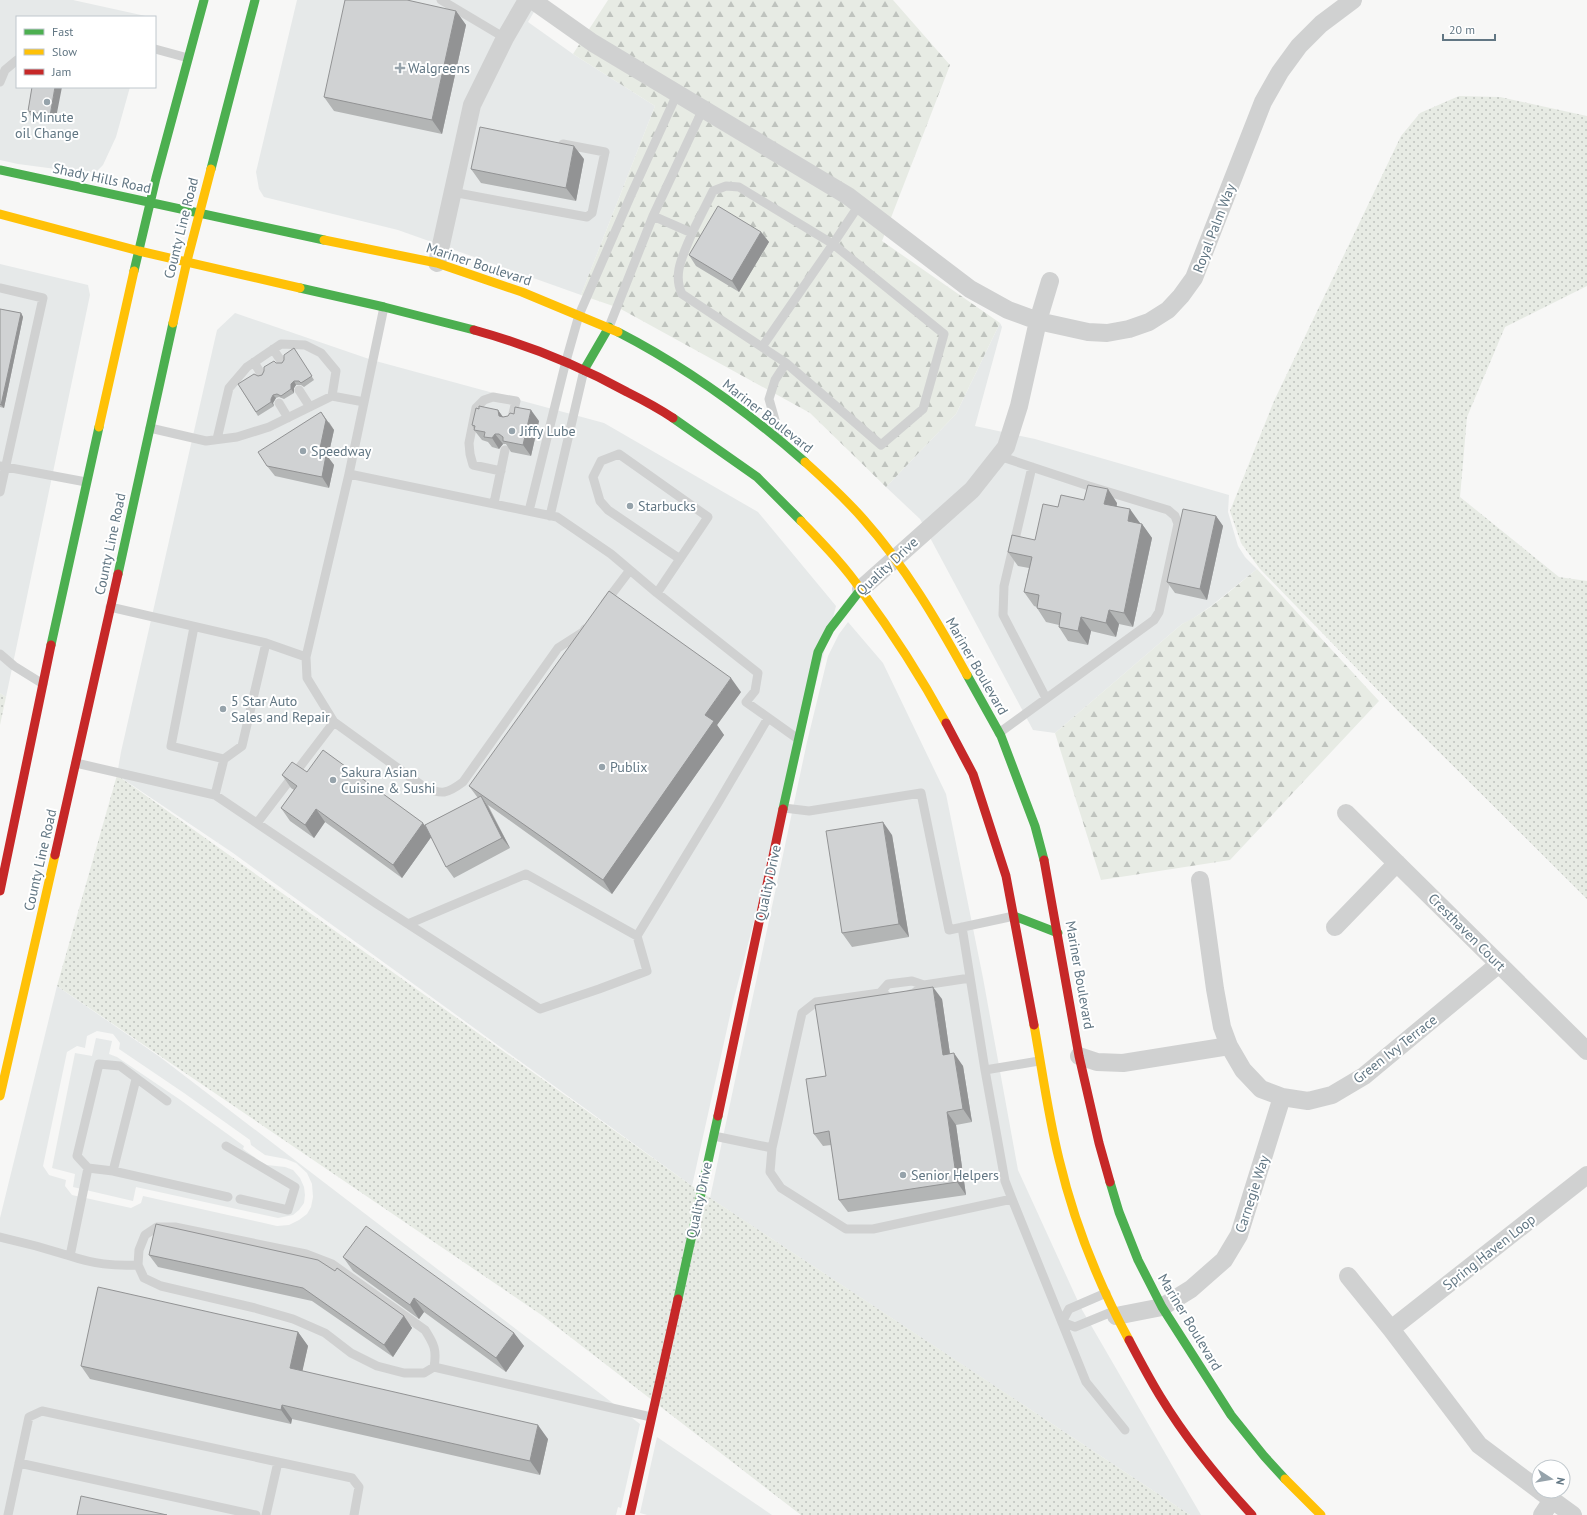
<svg xmlns="http://www.w3.org/2000/svg" width="1587" height="1515" font-family="'PT Sans',sans-serif">
<style>
.built{fill:#e6e9e9;fill-rule:evenodd}
.grass{fill:url(#grass-dots)}
.forest{fill:url(#forest-firs)}
.lines{fill:none;stroke-linecap:round;stroke-linejoin:round}
.lane{stroke:#d0d1d1;stroke-width:9}
.street{stroke:#d0d1d1;stroke-width:18}
.fast{stroke:#4caf50;stroke-width:9}
.slow{stroke:#ffc107;stroke-width:9}
.jam{stroke:#c62828;stroke-width:9}
.wall{fill:#b3b5b5}
.shaded-wall{fill:#929394}
.building{fill:#d0d2d3;stroke:#929394}
.poi-dot{fill:#96a3ab;stroke:#fff;stroke-width:1.5}
.labels{text-anchor:middle;dominant-baseline:central;stroke-width:4;stroke-linejoin:round;paint-order:stroke}
.poi-label{font-size:14px;fill:#617683;stroke:#fff;text-anchor:start}
.street-label{font-size:14px;fill:#617683;stroke:#fff}
</style>
<defs>
<pattern id="grass-dots" width="8" height="8" patternUnits="userSpaceOnUse"><rect width="8" height="8" fill="#e7ebe4"/><path d="M2 2h.1M6 6h.1" fill="none" stroke="#bfc3be" stroke-width="1.8" stroke-linecap="round"/></pattern>
<pattern id="forest-firs" width="22" height="20" patternUnits="userSpaceOnUse"><rect width="22" height="20" fill="#e7ebe4"/><path d="M5 1l3.5 6h-7zM16 11l3.5 6h-7z" fill="#bfc3be"/></pattern>
</defs>
<rect width="100%" height="100%" fill="#f7f7f6"/>
<path class="built" d="M 0,0 L 73,0 L 150,17 L 17,17 L 17,87 L 130,87 L 116,137 L 103,165 L 94,174 L 18,164 L 0,160 Z
M 297,0 L 541,0 L 528,22 L 573,54 L 655,106 L 581,295 L 398,230 L 264,197 L 259,189 L 256,172 Z
M 0,264 L 88,285 L 90,295 L 6,697 L 0,693 Z
M 235,313 L 372,360 L 604,423 L 758,512 L 836,606 L 733,1002 L 692,1186 L 233,853 L 117,775 L 121,752 L 217,330 Z
M 1000,323 L 1002,327 L 975,426 L 1035,439 L 1229,495 L 1228,512 L 1238,546 L 1245,557 L 1257,569 L 1211,606 L 1191,620 L 1182,624 L 1055,733 L 1033,730 L 920,519 L 886,487 L 956,414 Z
M 848,622 L 883,663 L 946,794 L 983,978 L 1018,1170 L 1081,1308 L 1201,1515 L 1190,1515 L 710,1198 L 807,742 L 828,656 L 839,634 Z
M 57,986 L 160,1057 L 640,1424 L 621,1508 L 618,1507 L 616,1515 L 0,1515 L 0,1218 ZM 97,1031 L 113,1034 L 120,1043 L 119,1049 L 184,1093 L 250,1140 L 251,1145 L 265,1155 L 286,1159 L 296,1163 L 307,1173 L 312,1184 L 313,1197 L 311,1207 L 307,1214 L 299,1220 L 289,1225 L 277,1226 L 143,1196 L 141,1203 L 131,1208 L 72,1195 L 65,1186 L 66,1180 L 49,1175 L 43,1166 L 67,1052 L 77,1046 L 85,1048 L 87,1036 Z
M 96,1038 L 112,1041 L 109,1054 L 117,1057 L 179,1099 L 244,1146 L 243,1149 L 260,1161 L 267,1165 L 285,1167 L 293,1170 L 300,1178 L 304,1187 L 305,1195 L 304,1203 L 299,1210 L 293,1215 L 278,1218 L 136,1187 L 133,1201 L 73,1187 L 75,1174 L 52,1168 L 75,1053 L 92,1056 Z
M 657,1437 L 772,1515 L 647,1515 L 640,1513 Z"/>
<path class="grass" d="M 1459,96 L 1500,97 L 1587,116 L 1587,286 L 1505,327 L 1467,417 L 1460,497 L 1559,577 L 1587,581 L 1587,899 L 1401,714 L 1260,569 L 1241,543 L 1230,511 L 1274,401 L 1401,136 L 1420,113 Z
M 0,693 L 6,697 L 0,725 Z
M 117,775 L 692,1186 L 1190,1515 L 801,1515 L 543,1316 L 57,986 Z"/>
<path class="forest" d="M 608,0 L 893,0 L 950,65 L 882,241 L 1000,323 L 956,414 L 886,487 L 810,413 L 619,308 L 581,295 L 655,106 L 573,54 Z
M 1257,569 L 1379,701 L 1230,860 L 1101,880 L 1055,733 L 1182,624 C 1210,611 1233,588 1257,569 Z"/>
<g class="lines">
<path class="lane" d="M 441,0 L 505,38
M 155,49 L 188,58
M 0,82 L 5,70 L 17,60
M 452,192 L 587,217 L 592,213 L 605,152 L 563,144
M 653,216 L 692,233 C 684,254 672,273 682,294 L 786,363 L 881,445 L 923,409 L 944,334 L 833,244 L 859,205
M 692,233 L 713,191 L 726,186 L 739,187 L 833,244 L 762,347
M 0,288 L 43,298 L 0,492
M 609,327 L 653,216 L 703,109
M 273,349 L 281,361
M 254,362 L 261,374
M 299,390 L 310,407
M 279,403 L 288,418
M 150,428 L 206,441 L 237,437 L 269,427 L 332,396 L 364,402
M 779,434 L 769,399 L 775,380 L 786,363
M 217,439 L 229,388 L 247,367 L 281,344 L 305,345 L 321,353 L 336,371 L 332,396
M 999,456 L 1089,486 L 1168,510 L 1175,516 L 1178,524 L 1159,612 L 1154,620 L 999,733
M 0,466 L 86,482
M 1032,467 L 1004,586 L 1003,615 L 1046,698
M 501,471 L 473,465 L 470,454 L 469,443 L 476,408 L 484,400 L 493,397 L 516,401 L 511,422
M 349,474 L 384,307
M 494,503 L 505,450
M 529,511 L 566,361 L 579,315 L 631,195 L 677,94
M 550,516 L 584,370
M 657,593 L 708,517 L 619,454 L 601,461 L 593,477 L 600,501 L 608,510 L 680,559
M 605,603 L 630,570
M 110,607 L 266,643 L 306,657 L 307,678 L 334,722 L 424,787 C 442,795 447,794 463,782 L 558,648 L 583,632 L 585,629
M 194,627 L 171,746 L 224,759
M 0,654 L 14,666 L 43,684
M 306,657 L 349,474 L 557,517 L 611,554 L 657,593 L 758,673 L 755,691 L 746,702 L 798,739
M 76,763 L 215,795 L 377,904 L 540,1009 L 599,989 L 647,971 L 637,936
M 215,795 L 224,759 L 242,746 L 266,643
M 784,808 L 809,811 L 921,793 L 949,930 L 1014,916
M 257,823 L 334,722
M 408,924 L 526,874 L 637,936 L 718,803 L 768,718
M 962,927 L 985,1070 L 1039,1061
M 910,994 L 914,993 L 924,985
M 886,995 L 880,993 L 888,984 L 912,981 L 924,985 L 970,978
M 985,1070 L 1005,1181 L 1012,1199 L 1086,1382 L 1125,1430
M 714,1136 L 772,1148 L 802,1013 L 816,1002 L 880,993
M 226,1146 L 295,1187 L 288,1210 L 240,1199
M 772,1148 L 770,1172 L 781,1188 L 846,1229 L 873,1229 L 1012,1199
M 88,1168 L 77,1156 L 99,1064 L 120,1066 L 167,1101
M 113,1171 L 136,1079
M 0,1237 L 36,1246 L 70,1256 L 88,1168 L 113,1171 L 228,1197
M 70,1256 C 94,1264 113,1266 138,1265
M 1106,1293 L 1069,1309 L 1062,1322 L 1075,1327 L 1114,1311
M 434,1367 C 437,1350 434,1344 425,1330 L 332,1264 L 306,1254 L 175,1227 L 157,1227 L 145,1235 L 139,1250 L 138,1265 L 144,1278 L 161,1286 L 255,1308 L 293,1319 L 325,1333 L 351,1353 L 377,1366 L 404,1373 L 424,1373 L 434,1367 L 651,1417
M 19,1463 L 256,1515
M 8,1515 L 29,1417 L 42,1411 L 352,1478 L 359,1487 L 354,1515
M 266,1515 L 278,1462"/>
<path class="street" d="M 532,0 L 593,43 L 848,196 L 970,289 L 1008,310 L 1038,321 L 1088,332 L 1107,333 L 1129,329 L 1149,322 L 1168,310 L 1181,296 L 1194,278 L 1263,102 L 1280,72 L 1299,46 L 1321,24 L 1353,0
M 437,263 L 472,105 L 505,38 L 527,0
M 861,589 L 972,490 L 1006,447 L 1019,406 L 1038,321 L 1050,281
M 1346,813 L 1587,1051
M 1200,880 L 1215,989 L 1222,1027 L 1229,1046 L 1243,1070 L 1261,1089 L 1282,1097 L 1308,1101 L 1332,1095 L 1364,1076 L 1499,964
M 1335,927 L 1397,863
M 1079,1056 L 1097,1062 L 1123,1063 L 1229,1046
M 1348,1276 L 1391,1329
M 1116,1316 L 1162,1307 L 1191,1289 L 1224,1260 L 1239,1235 L 1282,1097
M 1539,1490 L 1479,1445 L 1391,1329 L 1587,1175
M 1540,1491 L 1573,1515
M 1542,1515 L 1552,1500"/>
<path class="fast" d="M 211,169 L 255,0
M 0,170 L 324,240
M 134,271 L 156,178 L 204,0
M 300,288 L 384,307 L 474,330
M 618,332 C 686,367 748,412 805,462
M 584,370 L 609,327
M 673,418 L 757,477 L 801,521
M 118,574 L 173,323
M 51,645 L 99,427
M 967,675 L 1001,736 L 1035,826 L 1044,860
M 783,809 L 818,652 L 830,629 L 861,589
M 1014,916 L 1058,933
M 1110,1182 L 1119,1212 L 1138,1260 L 1162,1307 L 1231,1415 L 1264,1456 L 1285,1479
M 678,1299 L 718,1116"/>
<path class="slow" d="M 0,214 L 139,251 L 300,288
M 324,240 L 437,263 L 522,292 L 618,332
M 173,323 L 187,261 L 211,169
M 99,427 L 134,271
M 805,462 C 825,480 846,499 864,520 C 905,566 937,621 967,675
M 801,521 C 822,543 844,565 861,590 C 892,632 921,677 946,723
M 1034,1025 C 1042,1069 1048,1115 1059,1159 C 1074,1222 1098,1283 1129,1340
M 0,1096 L 55,855
M 1285,1479 L 1321,1515"/>
<path class="jam" d="M 474,330 C 528,345 578,365 627,392 C 643,400 658,408 673,418
M 946,723 L 973,774 L 1006,876 L 1034,1025
M 55,855 L 118,574
M 1044,860 L 1079,1056 L 1099,1143 L 1110,1182
M 0,891 L 51,645
M 718,1116 L 783,809
M 1129,1340 C 1139,1359 1149,1378 1160,1396 C 1186,1439 1218,1478 1252,1515
M 630,1515 L 678,1299"/>
</g>
<path class="wall" d="M 456,11 L 466,25 L 442,134 L 334,111 L 324,97 Z
M 32,87 L 55,123 L 32,118 L 28,111 Z
M 584,159 L 576,201 L 481,183 L 471,169 Z
M 761,232 L 769,242 L 739,292 L 696,266 L 689,255 Z
M 0,309 L 21,313 L 23,317 L 4,408 L 0,407 Z
M 294,348 L 314,380 L 304,387 L 301,385 L 296,385 L 294,388 L 294,393 L 284,399 L 279,397 L 276,398 L 273,403 L 274,406 L 258,416 L 238,384 L 262,375 L 264,371 L 276,363 L 282,363 Z
M 479,409 L 498,410 L 503,417 L 539,421 L 531,456 L 511,452 L 506,444 L 503,444 L 499,449 L 492,447 L 488,442 L 482,440 L 474,430 L 474,429 L 472,425 Z
M 329,422 L 334,430 L 328,457 L 334,465 L 329,488 L 275,476 L 267,466 Z
M 1117,503 L 1117,507 L 1140,523 L 1140,524 L 1142,524 L 1152,538 L 1133,627 L 1119,624 L 1116,637 L 1091,631 L 1088,645 L 1068,641 L 1059,627 L 1059,625 L 1046,622 L 1037,608 L 1037,607 L 1034,606 L 1024,592 L 1029,568 L 1018,566 L 1008,552 L 1035,540 L 1058,507 Z
M 1216,516 L 1223,526 L 1207,600 L 1175,593 L 1167,582 Z
M 741,692 L 717,725 L 724,735 L 612,894 L 488,805 L 510,848 L 454,878 L 446,867 L 431,837 L 402,878 L 325,822 L 314,838 L 290,821 L 281,808 L 294,790 L 291,788 L 282,775 L 307,772 L 425,825 L 478,798 L 469,786 Z
M 892,835 L 909,937 L 852,947 L 842,933 Z
M 942,999 L 950,1054 L 963,1066 L 972,1122 L 956,1125 L 966,1195 L 848,1212 L 839,1200 L 831,1145 L 823,1146 L 814,1134 L 826,1076 Z
M 149,1255 L 335,1271 L 404,1316 L 412,1328 L 393,1357 L 312,1301 L 158,1267 Z
M 343,1257 L 514,1333 L 524,1346 L 506,1372 L 424,1312 L 419,1319 L 353,1271 Z
M 298,1332 L 308,1346 L 302,1371 L 548,1439 L 540,1475 L 292,1419 L 291,1424 L 90,1379 L 81,1366 Z"/>
<path class="shaded-wall" d="M 456,11 L 466,25 L 442,134 L 432,120 Z
M 55,87 L 62,87 L 55,123 L 50,116 Z
M 574,146 L 584,159 L 576,201 L 566,188 Z
M 761,232 L 769,242 L 739,292 L 732,281 Z
M 21,313 L 23,317 L 4,408 L 1,405 Z
M 294,381 L 296,385 L 294,388 L 294,393 L 291,389 L 291,384 Z
M 273,395 L 276,398 L 273,403 L 274,406 L 271,402 L 271,399 Z
M 498,410 L 505,420 L 499,416 Z
M 531,410 L 539,421 L 531,456 L 523,445 Z
M 321,412 L 334,430 L 328,457 L 334,465 L 329,488 L 322,477 L 319,453 Z
M 495,434 L 503,444 L 499,449 L 492,438 Z
M 1108,489 L 1117,503 L 1114,518 L 1104,504 Z
M 1130,509 L 1140,523 L 1138,535 L 1128,521 Z
M 1216,516 L 1223,526 L 1207,600 L 1200,589 Z
M 1142,524 L 1152,538 L 1133,627 L 1124,613 Z
M 1109,610 L 1119,624 L 1116,637 L 1106,623 Z
M 1081,617 L 1091,631 L 1088,645 L 1078,631 Z
M 731,678 L 741,692 L 717,725 L 724,735 L 612,894 L 603,880 L 705,715 Z
M 481,796 L 488,807 L 510,848 L 502,838 Z
M 316,809 L 325,822 L 314,838 L 305,825 Z
M 883,822 L 892,835 L 909,937 L 899,924 Z
M 423,823 L 432,836 L 402,878 L 393,865 Z
M 933,987 L 942,999 L 952,1068 L 943,1055 Z
M 954,1053 L 963,1066 L 972,1122 L 963,1109 Z
M 947,1112 L 956,1125 L 966,1195 L 957,1182 Z
M 414,1298 L 424,1312 L 419,1319 L 410,1305 Z
M 404,1316 L 412,1328 L 393,1357 L 384,1345 Z
M 298,1332 L 308,1346 L 300,1382 L 290,1368 Z
M 514,1333 L 524,1346 L 506,1372 L 496,1358 Z
M 282,1405 L 292,1419 L 291,1424 L 281,1410 Z
M 538,1425 L 548,1439 L 540,1475 L 530,1461 Z"/>
<path class="building" d="M 345,0 L 407,0 L 456,11 L 432,120 L 324,97 Z
M 32,87 L 55,87 L 50,116 L 28,111 Z
M 480,127 L 574,146 L 566,188 L 471,169 Z
M 718,206 L 761,232 L 732,281 L 689,255 Z
M 0,309 L 21,313 L 1,405 L 0,404 Z
M 294,348 L 312,376 L 301,383 L 299,381 L 294,381 L 291,384 L 291,389 L 281,396 L 277,394 L 273,395 L 271,399 L 271,402 L 256,412 L 238,384 L 254,374 L 258,376 L 262,375 L 264,371 L 264,367 L 274,361 L 276,363 L 282,363 L 284,360 L 284,355 Z
M 479,406 L 498,410 L 499,416 L 503,417 L 508,416 L 510,413 L 514,414 L 515,407 L 531,410 L 523,445 L 503,441 L 503,437 L 499,434 L 495,434 L 492,438 L 484,437 L 485,432 L 474,430 L 475,426 L 472,425 L 476,408 L 479,409 Z
M 321,412 L 326,420 L 319,453 L 326,455 L 322,477 L 267,466 L 258,452 Z
M 1088,485 L 1108,489 L 1104,504 L 1130,509 L 1128,521 L 1142,524 L 1124,613 L 1109,610 L 1106,623 L 1081,617 L 1078,631 L 1059,627 L 1061,613 L 1037,608 L 1039,595 L 1024,592 L 1032,557 L 1008,552 L 1012,535 L 1035,540 L 1043,504 L 1058,507 L 1061,495 L 1084,500 Z
M 1183,509 L 1216,516 L 1200,589 L 1167,582 Z
M 609,591 L 731,678 L 705,715 L 714,721 L 603,880 L 469,786 Z
M 323,750 L 423,823 L 393,865 L 316,809 L 305,825 L 281,808 L 297,786 L 282,775 L 292,762 L 307,772 Z
M 481,796 L 502,838 L 446,867 L 425,825 Z
M 883,822 L 899,924 L 842,933 L 826,831 Z
M 933,987 L 943,1055 L 954,1053 L 963,1109 L 947,1112 L 957,1182 L 839,1200 L 829,1131 L 814,1134 L 806,1079 L 826,1076 L 815,1005 Z
M 156,1224 L 318,1260 L 335,1271 L 337,1268 L 404,1316 L 384,1345 L 303,1288 L 149,1255 Z
M 366,1226 L 514,1333 L 496,1358 L 414,1298 L 410,1305 L 343,1257 Z
M 98,1287 L 298,1332 L 290,1368 L 538,1425 L 530,1461 L 282,1405 L 281,1410 L 81,1366 Z
M 81,1496 L 167,1515 L 77,1515 Z"/>
<g class="poi-dot">
<path d="M398 62h4v4h4v4h-4v4h-4v-4h-4v-4h4z"/>
<circle cx="47" cy="102" r="4"/>
<circle cx="512" cy="431" r="4"/>
<circle cx="303" cy="451" r="4"/>
<circle cx="630" cy="506" r="4"/>
<circle cx="223" cy="709" r="4"/>
<circle cx="602" cy="767" r="4"/>
<circle cx="333" cy="780" r="4"/>
<circle cx="903" cy="1175" r="4"/>
</g>
<g class="labels">
<g class="poi-label">
<text x="408" y="68">Walgreens</text>
<text x="47" y="117" text-anchor="middle">5 Minute<tspan x="47" dy="16">oil Change</tspan></text>
<text x="520" y="431">Jiffy Lube</text>
<text x="311" y="451">Speedway</text>
<text x="638" y="506">Starbucks</text>
<text x="231" y="701">5 Star Auto<tspan x="231" dy="16">Sales and Repair</tspan></text>
<text x="610" y="767">Publix</text>
<text x="341" y="772">Sakura Asian<tspan x="341" dy="16">Cuisine &amp; Sushi</tspan></text>
<text x="911" y="1175">Senior Helpers</text>
</g>
<g class="street-label">
<text transform="translate(102 178) rotate(12)">Shady Hills Road</text>
<text transform="translate(181 228) rotate(-76)">County Line Road</text>
<text transform="translate(1214 228) rotate(-69)">Royal Palm Way</text>
<text transform="translate(479 264) rotate(18)">Mariner Boulevard</text>
<text transform="translate(768 416) rotate(38)">Mariner Boulevard</text>
<text transform="translate(110 544) rotate(-78)">County Line Road</text>
<text transform="translate(887 566) rotate(-43)">Quality Drive</text>
<text transform="translate(977 666) rotate(60)">Mariner Boulevard</text>
<text transform="translate(40 860) rotate(-77)">County Line Road</text>
<text transform="translate(768 883) rotate(-78)">Quality Drive</text>
<text transform="translate(1467 932) rotate(45)">Cresthaven Court</text>
<text transform="translate(1080 975) rotate(80)">Mariner Boulevard</text>
<text transform="translate(1395 1049) rotate(-38)">Green Ivy Terrace</text>
<text transform="translate(1252 1194) rotate(-72)">Carnegie Way</text>
<text transform="translate(699 1200) rotate(-78)">Quality Drive</text>
<text transform="translate(1489 1252) rotate(-38)">Spring Haven Loop</text>
<text transform="translate(1190 1322) rotate(59)">Mariner Boulevard</text>
</g>
</g>
<rect x="16" y="16" width="140" height="72" fill="#ffffff" stroke="#c0c8cd"/>
<rect x="24" y="29" width="20" height="6" fill="#4caf50" stroke="#c0c8cd"/>
<text x="52" y="36" font-size="12" fill="#617683">Fast</text>
<rect x="24" y="49" width="20" height="6" fill="#ffc107" stroke="#c0c8cd"/>
<text x="52" y="56" font-size="12" fill="#617683">Slow</text>
<rect x="24" y="69" width="20" height="6" fill="#c62828" stroke="#c0c8cd"/>
<text x="52" y="76" font-size="12" fill="#617683">Jam</text>
<g transform="translate(1551 1479) rotate(102)"><circle r="19" fill="#ffffff" stroke="#c0c8cd"/>
<path d="M0-3L7 15L0 10L-7 15Z" fill="#96a3ab"/>
<text y="-6" font-size="11" font-weight="bold" text-anchor="middle" fill="#617683">N</text>
</g>
<path d="M1443 34v6h52v-6" fill="none" stroke="#617683" stroke-width="2"/>
<text x="1449" y="34" font-size="12" fill="#617683" stroke="#ffffff" stroke-width="3" paint-order="stroke">20 m</text>
</svg>
